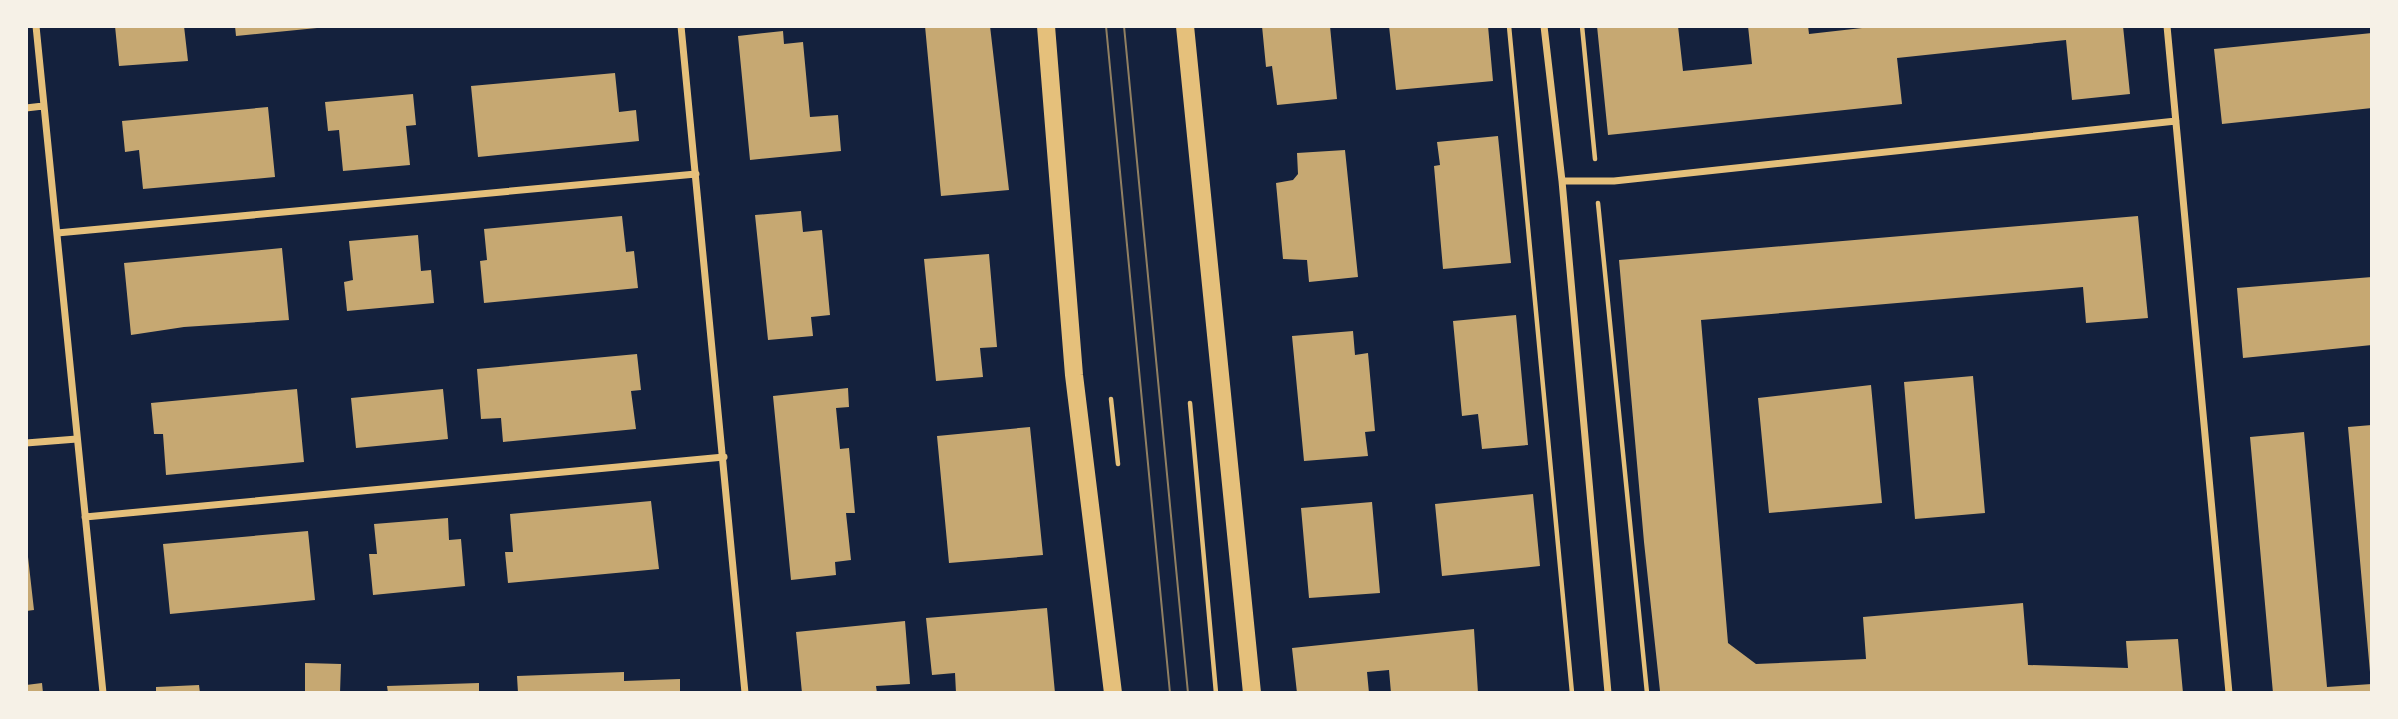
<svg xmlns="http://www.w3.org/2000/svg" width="2398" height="719" font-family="Roboto,sans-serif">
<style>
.building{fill:#c6a872}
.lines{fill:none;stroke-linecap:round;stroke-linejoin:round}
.path{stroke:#e5c07b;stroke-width:4.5}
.minor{stroke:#e5c07b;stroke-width:7}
.primary{stroke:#e5c07b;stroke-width:18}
.tram{stroke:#918062;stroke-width:2}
</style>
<rect width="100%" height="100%" fill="#14213d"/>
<path class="building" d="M 115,26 L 184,26 L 188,61 L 119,66 Z
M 235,26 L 317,26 L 317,28 L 236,36 Z
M 925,26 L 990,26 L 1009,190 L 941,196 Z
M 1262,26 L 1330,26 L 1337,99 L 1277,105 L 1272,66 L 1266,67 Z
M 1389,26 L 1488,26 L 1493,81 L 1396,90 Z
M 1597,26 L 1678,26 L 1683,71 L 1752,64 L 1748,26 L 1808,26 L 1809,34 L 1862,28 L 1862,26 L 2123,26 L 2130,94 L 2072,100 L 2066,40 L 1897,58 L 1902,104 L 1608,135 Z
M 783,31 L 784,44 L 803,42 L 810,117 L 838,115 L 841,151 L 750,160 L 738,36 Z
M 2372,33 L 2372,108 L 2222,124 L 2214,49 Z
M 615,73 L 619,112 L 636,110 L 639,141 L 478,157 L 471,86 Z
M 413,94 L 416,125 L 406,126 L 410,165 L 343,171 L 339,130 L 328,131 L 325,102 Z
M 268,107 L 275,177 L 143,189 L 139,150 L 125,152 L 122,121 Z
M 1498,136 L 1511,263 L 1443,269 L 1434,166 L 1440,165 L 1437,142 Z
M 1345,150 L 1358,277 L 1309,282 L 1307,260 L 1283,259 L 1276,183 L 1293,180 L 1298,174 L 1297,153 Z
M 801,211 L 803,232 L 822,230 L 830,315 L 811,317 L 813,336 L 768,340 L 755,215 Z
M 622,216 L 626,252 L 634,251 L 638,288 L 484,303 L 480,261 L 487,260 L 484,229 Z
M 2138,216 L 2148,318 L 2086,323 L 2083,287 L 1701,320 L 1728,643 L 1756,664 L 1866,659 L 1863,617 L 2023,603 L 2028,665 L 2128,668 L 2126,641 L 2178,639 L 2183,693 L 1662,693 L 1660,691 L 1644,542 L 1619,260 Z
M 418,235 L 421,271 L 431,270 L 434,303 L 347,311 L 344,282 L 353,280 L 349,241 Z
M 282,248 L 289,320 L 184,327 L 131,335 L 124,263 Z
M 989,254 L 997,347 L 980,348 L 983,377 L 936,381 L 924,259 Z
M 2372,277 L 2372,345 L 2243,358 L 2237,288 Z
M 1516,315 L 1528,445 L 1482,449 L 1478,414 L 1462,416 L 1453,321 Z
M 1353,331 L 1355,355 L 1368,353 L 1375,431 L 1365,432 L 1368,456 L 1304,461 L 1292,336 Z
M 637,354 L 641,390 L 631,391 L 636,429 L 503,442 L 501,418 L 481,419 L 477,369 Z
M 1973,376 L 1985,513 L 1915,519 L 1904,382 Z
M 1871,385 L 1882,503 L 1769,513 L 1758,398 Z
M 848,388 L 849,407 L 836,408 L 840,449 L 849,448 L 855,513 L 846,513 L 851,560 L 835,562 L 836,575 L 791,580 L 773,396 Z
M 297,389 L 304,462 L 166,475 L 163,434 L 154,434 L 151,403 Z
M 443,389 L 448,439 L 356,448 L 351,398 Z
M 2372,425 L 2372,672 L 2370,672 L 2348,427 Z
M 1030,427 L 1043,555 L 949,563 L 937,436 Z
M 2304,432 L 2327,687 L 2372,684 L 2372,693 L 2273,693 L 2250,437 Z
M 1533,494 L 1540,566 L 1442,576 L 1435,504 Z
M 651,501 L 659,569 L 508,583 L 505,552 L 513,552 L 510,514 Z
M 1372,502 L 1380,593 L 1309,598 L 1301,508 Z
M 448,518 L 449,540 L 461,539 L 465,586 L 373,595 L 369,554 L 377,554 L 374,524 Z
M 308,531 L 315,600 L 170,614 L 163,544 Z
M 26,557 L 28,557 L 34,610 L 26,611 Z
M 1047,608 L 1055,693 L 956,693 L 955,673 L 932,675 L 926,618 Z
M 905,621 L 910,684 L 876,686 L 877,693 L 802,693 L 796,632 Z
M 1474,629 L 1478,693 L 1391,693 L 1389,670 L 1367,672 L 1369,693 L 1297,693 L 1292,648 Z
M 305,663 L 341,664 L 340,693 L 305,693 Z
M 624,672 L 624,681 L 680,679 L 680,693 L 518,693 L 517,676 Z
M 42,683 L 43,693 L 26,693 L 26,685 Z
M 479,683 L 479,693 L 388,693 L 387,686 Z
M 199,685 L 200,693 L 156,693 L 156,687 Z"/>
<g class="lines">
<path class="path" d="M 1509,26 L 1572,693
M 1582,26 L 1595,159
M 1598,203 L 1647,693
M 1111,399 L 1118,464
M 1190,403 L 1216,693"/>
<path class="minor" d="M 36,26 L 103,693
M 681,26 L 745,693
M 1544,26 L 1562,181 L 1608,693
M 2167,26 L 2229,693
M 26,108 L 43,106
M 1562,181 L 1614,181 L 2176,121
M 57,233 L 696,174
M 26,443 L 77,439
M 85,517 L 724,457"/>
<path class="primary" d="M 1046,26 L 1074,375 L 1113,693
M 1185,26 L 1252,693"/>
<path class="tram" d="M 1106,26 L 1170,693
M 1124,26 L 1188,693"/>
</g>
<rect width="2398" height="719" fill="none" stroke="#f6f1e7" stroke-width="56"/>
</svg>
